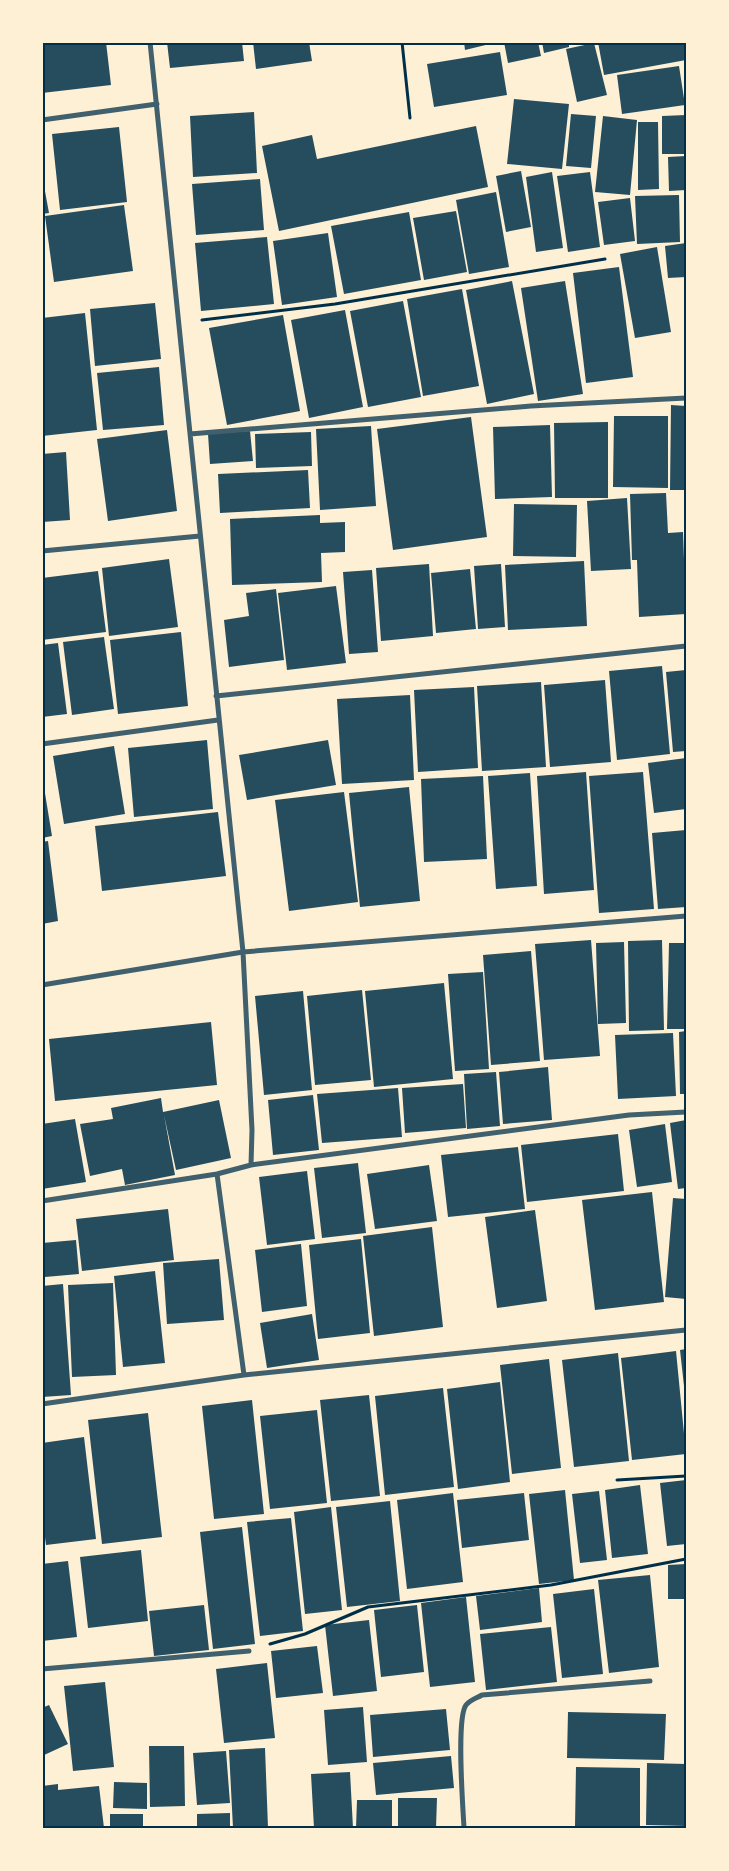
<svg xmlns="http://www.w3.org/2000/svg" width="729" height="1871" font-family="'Libre Baskerville',serif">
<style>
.building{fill:#264d5e}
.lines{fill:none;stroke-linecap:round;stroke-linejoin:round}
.path{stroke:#003049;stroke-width:3}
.minor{stroke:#3f606c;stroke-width:5}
.neatline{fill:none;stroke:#003049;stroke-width:2}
</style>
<rect width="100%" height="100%" fill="#fdf0d5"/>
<path class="building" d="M 42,42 L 106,42 L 111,85 L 42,93 Z
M 167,42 L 242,42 L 244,61 L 170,68 Z
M 253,42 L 309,42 L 312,61 L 256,69 Z
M 464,42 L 494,42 L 494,43 L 465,50 Z
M 504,42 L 538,42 L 541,56 L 508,63 Z
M 542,42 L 569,42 L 569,47 L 544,53 Z
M 598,42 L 686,42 L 686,60 L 604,75 Z
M 594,43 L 607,95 L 577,102 L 566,49 Z
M 500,52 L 507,95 L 434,107 L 427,64 Z
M 679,66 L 685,105 L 622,114 L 617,75 Z
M 514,99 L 569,104 L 562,169 L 507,164 Z
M 254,112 L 257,173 L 193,177 L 190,116 Z
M 571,114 L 596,116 L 591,168 L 566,166 Z
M 686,115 L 686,154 L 662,154 L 662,116 Z
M 603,116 L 637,120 L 630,195 L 595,192 Z
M 638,122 L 658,122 L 659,189 L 638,190 Z
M 476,126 L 488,187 L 279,231 L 262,146 L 312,135 L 317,159 Z
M 119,127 L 127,202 L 60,210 L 52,134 Z
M 686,156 L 686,190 L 669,191 L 668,157 Z
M 521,171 L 531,227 L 506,232 L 496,176 Z
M 552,172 L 563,248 L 536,252 L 526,177 Z
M 590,172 L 600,247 L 568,252 L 557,176 Z
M 42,175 L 49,213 L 42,214 Z
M 260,179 L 264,230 L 196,235 L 192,184 Z
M 496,192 L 509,267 L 469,274 L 456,200 Z
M 679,195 L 680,242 L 637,244 L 635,196 Z
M 684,195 L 686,195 L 686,233 L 684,233 Z
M 630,198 L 635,241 L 604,245 L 598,202 Z
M 124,205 L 133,271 L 54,282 L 45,216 Z
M 456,211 L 467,272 L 424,280 L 413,218 Z
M 409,212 L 421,280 L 344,294 L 331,226 Z
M 328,233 L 337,297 L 282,305 L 273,241 Z
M 267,237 L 274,304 L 201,311 L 195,243 Z
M 686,243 L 686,277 L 668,278 L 665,246 Z
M 657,247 L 671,332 L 635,338 L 620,254 Z
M 619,267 L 633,377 L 586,383 L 573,273 Z
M 512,281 L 534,394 L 487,404 L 466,290 Z
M 565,281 L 583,394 L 538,401 L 521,288 Z
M 462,289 L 479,386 L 423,396 L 407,299 Z
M 403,301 L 421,397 L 368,407 L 350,311 Z
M 155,303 L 161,359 L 95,366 L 90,309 Z
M 345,310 L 363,407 L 309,418 L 291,320 Z
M 85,313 L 97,430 L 42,436 L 42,318 Z
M 283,315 L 300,411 L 227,425 L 209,328 Z
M 159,367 L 164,425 L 103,430 L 97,373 Z
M 671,405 L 686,406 L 686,490 L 670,490 Z
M 614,416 L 668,416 L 668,488 L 613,487 Z
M 471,417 L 487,537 L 393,550 L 377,429 Z
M 608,422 L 608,498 L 555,498 L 554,423 Z
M 550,425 L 552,497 L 495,499 L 493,427 Z
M 371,426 L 376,506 L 320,510 L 316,429 Z
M 167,430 L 177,511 L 108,521 L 97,439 Z
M 250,431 L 253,461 L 210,464 L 208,434 Z
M 311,432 L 312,466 L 256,468 L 255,434 Z
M 66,452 L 70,520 L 42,522 L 42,454 Z
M 308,470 L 310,508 L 220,513 L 218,474 Z
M 666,493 L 668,533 L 683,532 L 686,614 L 639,617 L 637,560 L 632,560 L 630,494 Z
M 627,498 L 631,569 L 591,571 L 587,501 Z
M 514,504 L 577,505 L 576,557 L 513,556 Z
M 320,515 L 320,523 L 345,522 L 345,552 L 321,553 L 322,582 L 232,585 L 230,519 Z
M 169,559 L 178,627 L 109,636 L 102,568 Z
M 584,561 L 587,626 L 508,630 L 505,565 Z
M 429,564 L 433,636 L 381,641 L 376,568 Z
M 501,564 L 505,627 L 478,629 L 474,566 Z
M 470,569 L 476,629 L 436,633 L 431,573 Z
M 372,570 L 378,652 L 349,654 L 343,572 Z
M 98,571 L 106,632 L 42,640 L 42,578 Z
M 336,586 L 346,663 L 287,670 L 278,593 Z
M 276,589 L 284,660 L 229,667 L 224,620 L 249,616 L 246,593 Z
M 181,632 L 188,706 L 118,714 L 110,640 Z
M 104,637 L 114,709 L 72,715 L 63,642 Z
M 58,643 L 67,714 L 42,717 L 42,645 Z
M 662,666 L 670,754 L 617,760 L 609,671 Z
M 686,670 L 686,751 L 673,752 L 666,672 Z
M 605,680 L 611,762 L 550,767 L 544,685 Z
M 541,682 L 546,767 L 482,771 L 477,686 Z
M 474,687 L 478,768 L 418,772 L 414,690 Z
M 410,695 L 414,780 L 342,784 L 337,699 Z
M 207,740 L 213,809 L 134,817 L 128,748 Z
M 328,740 L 336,785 L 247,800 L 239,755 Z
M 114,746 L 125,814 L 64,824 L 53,756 Z
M 686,758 L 686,809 L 654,813 L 648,763 Z
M 586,772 L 594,890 L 544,894 L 537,776 Z
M 643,772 L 654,909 L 599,913 L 589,776 Z
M 530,773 L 537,886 L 496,889 L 488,776 Z
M 42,775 L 52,836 L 42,838 Z
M 483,776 L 487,859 L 424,862 L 421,779 Z
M 409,787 L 420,901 L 360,907 L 349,793 Z
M 344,792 L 358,902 L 289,911 L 275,800 Z
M 218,812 L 226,876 L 102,891 L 95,826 Z
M 686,830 L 686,907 L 658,909 L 652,833 Z
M 48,841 L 58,921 L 42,924 L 42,842 Z
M 591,940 L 600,1056 L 544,1060 L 535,944 Z
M 662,940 L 664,1030 L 629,1031 L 628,941 Z
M 624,942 L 626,1023 L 598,1024 L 596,943 Z
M 669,943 L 686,943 L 686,1029 L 667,1029 Z
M 531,951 L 540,1061 L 491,1065 L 483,955 Z
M 483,972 L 489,1069 L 455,1071 L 448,974 Z
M 444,983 L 453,1079 L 374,1087 L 365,991 Z
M 362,990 L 371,1080 L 315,1085 L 307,996 Z
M 303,991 L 312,1090 L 264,1095 L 255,996 Z
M 211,1022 L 217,1085 L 55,1101 L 49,1039 Z
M 686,1031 L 686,1094 L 680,1094 L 679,1032 Z
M 673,1033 L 676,1096 L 618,1099 L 615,1035 Z
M 548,1067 L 552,1120 L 503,1124 L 499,1072 Z
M 496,1072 L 500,1126 L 467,1129 L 464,1074 Z
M 463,1084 L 466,1128 L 405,1133 L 402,1088 Z
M 398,1088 L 402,1137 L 322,1143 L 317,1094 Z
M 313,1095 L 319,1150 L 273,1155 L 268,1100 Z
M 161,1098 L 163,1112 L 219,1100 L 231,1158 L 176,1170 L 164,1115 L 175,1175 L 125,1185 L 122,1169 L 90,1176 L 80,1124 L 113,1119 L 111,1108 Z
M 75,1119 L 86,1182 L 42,1189 L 42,1124 Z
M 686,1120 L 686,1188 L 678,1189 L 670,1123 Z
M 665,1124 L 672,1182 L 637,1187 L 629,1130 Z
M 618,1134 L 624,1191 L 527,1202 L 521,1145 Z
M 518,1147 L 525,1209 L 448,1217 L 441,1155 Z
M 358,1163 L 366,1233 L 322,1238 L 314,1168 Z
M 429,1165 L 437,1221 L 375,1229 L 367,1174 Z
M 307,1171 L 315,1239 L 267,1245 L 259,1177 Z
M 652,1192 L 664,1302 L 595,1310 L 582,1200 Z
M 673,1198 L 686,1199 L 686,1299 L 665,1297 Z
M 168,1209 L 174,1260 L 82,1271 L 76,1219 Z
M 535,1210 L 547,1301 L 497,1308 L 485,1217 Z
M 432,1227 L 443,1327 L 374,1336 L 363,1236 Z
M 361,1239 L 370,1333 L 318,1339 L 309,1245 Z
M 76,1240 L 79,1274 L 45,1277 L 42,1243 Z
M 301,1244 L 307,1306 L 262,1312 L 255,1250 Z
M 219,1259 L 224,1320 L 167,1324 L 163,1263 Z
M 155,1271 L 165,1363 L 123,1367 L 114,1276 Z
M 113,1283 L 116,1375 L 72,1377 L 68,1285 Z
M 63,1284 L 71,1395 L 42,1397 L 42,1286 Z
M 312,1314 L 319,1360 L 267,1368 L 260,1323 Z
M 686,1349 L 686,1395 L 685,1395 L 680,1350 Z
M 676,1351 L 686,1454 L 632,1460 L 621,1358 Z
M 618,1353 L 629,1461 L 574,1467 L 562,1360 Z
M 549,1359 L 561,1468 L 512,1474 L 500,1365 Z
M 500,1382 L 510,1482 L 458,1489 L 447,1389 Z
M 443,1388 L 454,1487 L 385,1495 L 375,1396 Z
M 369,1395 L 380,1496 L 331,1501 L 320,1400 Z
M 252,1400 L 264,1514 L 214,1519 L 202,1406 Z
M 317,1410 L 327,1503 L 270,1509 L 260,1416 Z
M 148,1413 L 162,1537 L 102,1544 L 88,1420 Z
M 84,1437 L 96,1539 L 46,1545 L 42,1515 L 42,1443 Z
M 686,1480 L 686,1544 L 667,1546 L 660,1483 Z
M 640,1485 L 648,1554 L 612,1558 L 605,1490 Z
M 565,1490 L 574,1580 L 539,1584 L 529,1494 Z
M 599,1491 L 607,1560 L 580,1563 L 572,1494 Z
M 453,1493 L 463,1582 L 407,1589 L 397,1500 Z
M 524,1493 L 529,1540 L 462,1548 L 457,1500 Z
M 390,1501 L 400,1601 L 347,1607 L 336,1507 Z
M 331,1507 L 342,1610 L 305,1614 L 294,1512 Z
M 291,1518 L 303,1631 L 260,1636 L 247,1522 Z
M 242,1527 L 255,1644 L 213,1649 L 200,1532 Z
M 141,1550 L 148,1621 L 88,1628 L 80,1557 Z
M 68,1561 L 77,1637 L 42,1641 L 42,1564 Z
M 686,1564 L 686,1599 L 668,1599 L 668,1565 Z
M 650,1575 L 659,1667 L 609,1673 L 598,1580 Z
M 539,1588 L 542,1622 L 480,1630 L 476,1596 Z
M 594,1589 L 603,1674 L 562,1678 L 553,1594 Z
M 466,1597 L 475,1682 L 430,1687 L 421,1603 Z
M 204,1605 L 209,1650 L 154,1656 L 149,1611 Z
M 417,1605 L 424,1672 L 381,1677 L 374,1610 Z
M 369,1620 L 377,1691 L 333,1696 L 325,1625 Z
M 551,1627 L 557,1682 L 486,1690 L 480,1634 Z
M 317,1646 L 323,1693 L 276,1698 L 271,1651 Z
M 267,1663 L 275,1738 L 224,1743 L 216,1669 Z
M 105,1682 L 114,1767 L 73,1771 L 64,1686 Z
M 49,1705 L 68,1744 L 42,1756 L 42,1708 Z
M 363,1707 L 367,1762 L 328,1765 L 324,1710 Z
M 446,1709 L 450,1750 L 373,1757 L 370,1715 Z
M 568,1712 L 666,1714 L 664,1760 L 567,1758 Z
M 149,1746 L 184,1746 L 185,1806 L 150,1807 Z
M 265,1748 L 268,1828 L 233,1828 L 229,1750 Z
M 226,1751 L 230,1803 L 197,1805 L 193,1753 Z
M 451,1756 L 454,1788 L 376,1795 L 373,1763 Z
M 647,1763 L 686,1764 L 686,1826 L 646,1825 Z
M 576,1767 L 640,1768 L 640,1826 L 575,1826 Z
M 350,1772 L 353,1828 L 314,1828 L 311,1774 Z
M 114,1782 L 147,1783 L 147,1809 L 113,1808 Z
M 58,1784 L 58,1790 L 99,1786 L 104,1828 L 42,1828 L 42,1786 Z
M 398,1798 L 437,1798 L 436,1828 L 398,1828 Z
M 357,1800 L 392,1800 L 392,1828 L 356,1828 Z
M 230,1813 L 230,1828 L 197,1828 L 197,1814 Z
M 110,1814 L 143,1814 L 143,1828 L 110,1828 Z"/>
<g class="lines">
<path class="path" d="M 402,42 L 410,118
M 202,320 L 335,304 L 605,259
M 617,1480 L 686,1476
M 270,1644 L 305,1634 L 368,1607 L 551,1585 L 686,1559"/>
<path class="minor" d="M 150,42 L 243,952 L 252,1130 L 251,1165
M 42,120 L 157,104
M 190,434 L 531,406 L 686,398
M 42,551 L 200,536
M 216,696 L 686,646
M 42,744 L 218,720
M 42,985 L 243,952 L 686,916
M 217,1174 L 244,1375 L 686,1330
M 42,1201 L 217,1174 L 251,1165 L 629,1115 L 686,1112
M 42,1404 L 244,1375
M 42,1669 L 249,1651
M 464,1828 C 463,1807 456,1719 466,1705 C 470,1700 477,1698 482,1695 L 650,1681"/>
</g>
<rect width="729" height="1871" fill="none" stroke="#fdf0d5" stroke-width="88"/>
<rect x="44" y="44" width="641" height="1783" class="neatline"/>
</svg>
